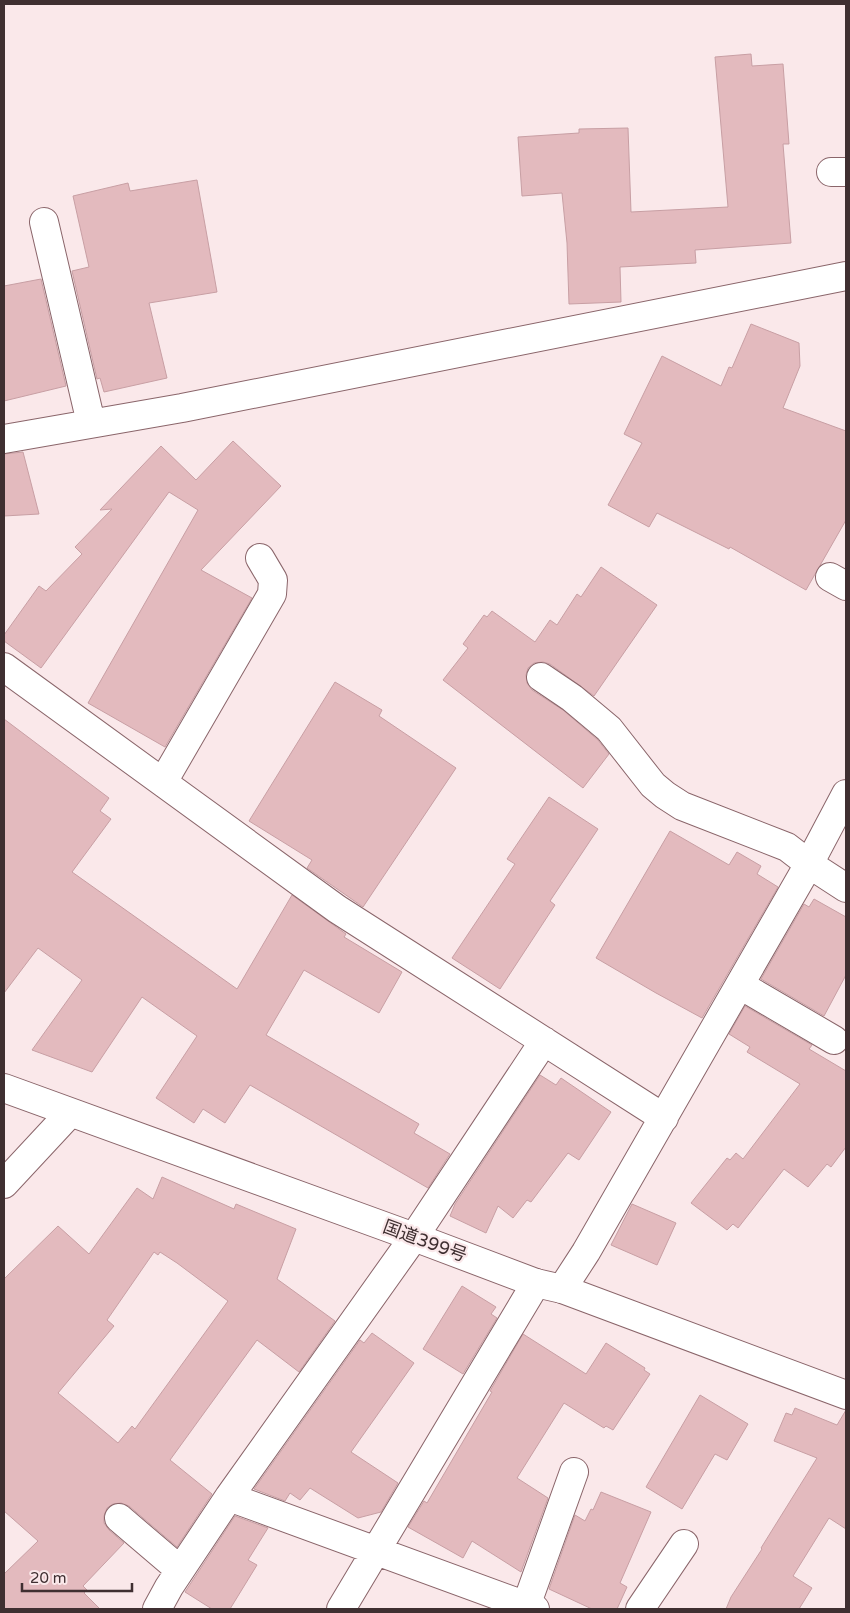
<svg xmlns="http://www.w3.org/2000/svg" width="850" height="1613" font-family="'Varela Round','Noto Sans JP',sans-serif">
<style>
.building{fill:#e3babe;stroke:#c89fa4;fill-rule:evenodd}
.lines{fill:none;stroke-linecap:round;stroke-linejoin:round}
.minor-casing{stroke:#8a656a;stroke-width:30}
.highway-casing{stroke:#8a656a;stroke-width:30}
.minor{stroke:#fff;stroke-width:28}
.highway{stroke:#fff;stroke-width:28}
.labels{text-anchor:middle;dominant-baseline:central;stroke-width:4.5;stroke-linejoin:round;paint-order:stroke}
.street-label{font-size:18px;fill:#3f2f31;stroke:#fae8ea}
</style>
<rect width="100%" height="100%" fill="#fae8ea"/>
<path class="building" d="M 751,54 L 752,66 L 783,64 L 789,144 L 783,144 L 791,243 L 695,250 L 696,263 L 620,267 L 621,302 L 569,304 L 567,243 L 562,193 L 522,196 L 518,137 L 579,133 L 579,129 L 628,128 L 631,212 L 728,207 L 715,57 Z
M 197,180 L 217,292 L 149,303 L 167,378 L 104,392 L 100,378 L 97,379 L 72,271 L 89,267 L 73,196 L 128,183 L 130,191 Z
M 41,279 L 66,386 L 4,401 L 4,286 Z
M 751,324 L 799,343 L 800,366 L 783,408 L 846,431 L 846,520 L 806,590 L 730,547 L 729,549 L 657,513 L 649,527 L 608,505 L 642,443 L 624,434 L 662,356 L 721,386 L 729,367 L 732,368 Z
M 233,441 L 281,486 L 201,570 L 252,598 L 165,747 L 88,703 L 198,510 L 169,492 L 41,668 L 4,641 L 4,635 L 39,586 L 46,591 L 82,554 L 75,547 L 112,509 L 100,510 L 161,446 L 196,480 Z
M 23,452 L 39,514 L 4,516 L 4,454 Z
M 601,567 L 657,605 L 594,696 L 550,664 L 543,662 L 534,663 L 528,668 L 526,675 L 527,683 L 532,690 L 563,710 L 598,740 L 609,754 L 583,788 L 443,680 L 468,648 L 463,644 L 484,615 L 487,617 L 492,611 L 535,642 L 550,620 L 557,625 L 577,594 L 581,597 Z
M 335,682 L 382,710 L 379,716 L 456,768 L 363,907 L 307,868 L 312,860 L 249,821 Z
M 4,719 L 109,798 L 100,811 L 111,819 L 72,872 L 237,989 L 292,895 L 346,934 L 344,937 L 402,972 L 379,1013 L 304,970 L 266,1035 L 419,1124 L 414,1133 L 450,1154 L 428,1188 L 250,1085 L 225,1123 L 203,1109 L 194,1123 L 156,1098 L 197,1036 L 142,997 L 92,1072 L 32,1050 L 82,980 L 38,948 L 4,993 Z
M 549,797 L 598,829 L 550,901 L 555,905 L 500,989 L 452,958 L 515,864 L 507,859 Z
M 670,831 L 729,865 L 737,852 L 761,866 L 757,874 L 778,887 L 702,1018 L 656,993 L 596,958 Z
M 814,899 L 846,917 L 846,975 L 824,1016 L 761,979 L 804,904 L 809,907 Z
M 745,1006 L 812,1045 L 809,1049 L 846,1071 L 846,1147 L 831,1167 L 827,1164 L 808,1187 L 784,1169 L 738,1228 L 733,1224 L 727,1230 L 691,1203 L 727,1158 L 730,1160 L 736,1153 L 743,1159 L 800,1084 L 747,1052 L 750,1047 L 729,1034 Z
M 540,1075 L 556,1085 L 561,1078 L 611,1112 L 579,1160 L 568,1153 L 531,1202 L 527,1200 L 513,1218 L 498,1206 L 486,1233 L 450,1216 L 455,1204 Z
M 162,1177 L 234,1209 L 236,1204 L 296,1229 L 277,1279 L 335,1321 L 299,1372 L 257,1340 L 170,1460 L 212,1494 L 177,1547 L 129,1506 L 121,1503 L 113,1504 L 107,1508 L 104,1516 L 104,1523 L 109,1530 L 124,1543 L 83,1586 L 87,1590 L 84,1593 L 100,1609 L 4,1609 L 4,1574 L 38,1541 L 4,1511 L 4,1279 L 58,1226 L 89,1254 L 137,1188 L 153,1199 ZM 154,1252 L 158,1255 L 160,1252 L 177,1263 L 228,1301 L 135,1429 L 132,1426 L 118,1443 L 58,1393 L 114,1326 L 107,1320 Z
M 632,1204 L 676,1223 L 657,1265 L 611,1245 Z
M 462,1286 L 496,1307 L 491,1314 L 497,1318 L 463,1374 L 423,1349 Z
M 372,1333 L 414,1363 L 351,1452 L 398,1483 L 381,1512 L 358,1518 L 310,1488 L 300,1500 L 290,1493 L 285,1501 L 254,1489 L 360,1340 L 364,1343 Z
M 523,1334 L 586,1374 L 606,1343 L 645,1368 L 644,1370 L 650,1374 L 613,1430 L 606,1426 L 604,1428 L 564,1403 L 517,1478 L 548,1498 L 521,1572 L 472,1541 L 463,1558 L 408,1527 L 424,1501 L 427,1503 L 492,1392 L 490,1391 Z
M 700,1395 L 748,1424 L 727,1460 L 715,1454 L 682,1509 L 646,1487 Z
M 795,1408 L 837,1425 L 846,1410 L 846,1529 L 829,1518 L 793,1576 L 812,1588 L 799,1609 L 726,1609 L 731,1597 L 762,1549 L 761,1548 L 817,1458 L 774,1441 L 786,1413 L 792,1415 Z
M 601,1492 L 651,1512 L 620,1583 L 627,1587 L 617,1609 L 592,1609 L 549,1589 L 575,1515 L 585,1521 L 591,1509 L 593,1510 Z
M 235,1516 L 268,1528 L 248,1560 L 257,1565 L 230,1609 L 212,1609 L 185,1592 Z"/>
<g class="lines">
<g class="minor-casing">
<path id="minor" d="M 831,172 L 846,172
M 44,222 L 91,423
M 4,439 L 182,408 L 846,276
M 830,577 L 846,586
M 4,667 L 337,909 L 664,1118
M 541,677 L 572,698 L 609,729 L 653,785 L 665,795 L 682,806 L 787,847 L 809,864 L 846,888
M 163,782 L 272,594 L 273,580 L 260,558
M 740,985 L 834,1040
M 4,1184 L 70,1113
M 562,1289 L 586,1252 L 809,864 L 846,794
M 229,1497 L 535,1609
M 119,1518 L 180,1570
M 526,1606 L 574,1472
M 157,1609 L 169,1587 L 229,1497 L 414,1237 L 544,1041
M 341,1609 L 536,1283
M 640,1609 L 684,1544"/>
</g>
<g class="highway-casing">
<path id="highway" d="M 4,1088 L 414,1237 L 536,1283 L 562,1289 L 846,1395"/>
</g>
<use href="#minor" class="minor"/>
<use href="#highway" class="highway"/>
</g>
<g class="labels">
<g class="street-label">
<text transform="translate(425 1241) rotate(20)">国道399号</text>
</g>
</g>
<rect width="850" height="1613" fill="none" stroke="#3f2f31" stroke-width="10"/>
<path d="M22 1583v8h110v-8" fill="none" stroke="#3f2f31" stroke-width="2.5"/>
<text x="30" y="1583" font-size="15" fill="#3f2f31" stroke="#fae8ea" stroke-width="4" paint-order="stroke">20 m</text>
</svg>
